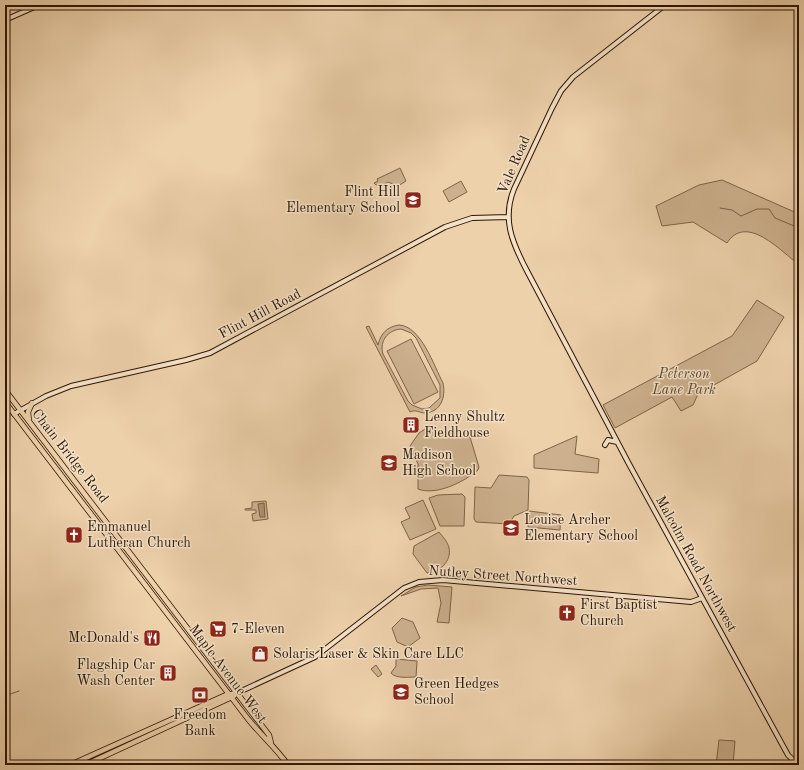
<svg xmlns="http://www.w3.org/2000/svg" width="804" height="770" font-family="'Old Standard TT',serif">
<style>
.green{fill:#cdb18e;stroke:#7e6347;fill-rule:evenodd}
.water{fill:#ac9171;stroke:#7a5f44}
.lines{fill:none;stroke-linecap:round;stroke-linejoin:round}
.stream{stroke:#7a5f44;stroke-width:1}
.secondary-casing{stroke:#2f1500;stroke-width:6}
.primary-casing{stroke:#2f1500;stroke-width:6}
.secondary{stroke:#f3e1c8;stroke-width:4}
.primary{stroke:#edd1ab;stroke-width:4.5}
.labels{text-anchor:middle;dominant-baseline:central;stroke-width:3;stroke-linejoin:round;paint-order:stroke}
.street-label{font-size:14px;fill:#2f1500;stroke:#f3e1c8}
.poi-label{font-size:14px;fill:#2f1500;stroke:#f3e1c8;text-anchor:start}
.park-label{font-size:14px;font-style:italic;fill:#5e442b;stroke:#f3e1c8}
</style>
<rect width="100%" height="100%" fill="#edd1ab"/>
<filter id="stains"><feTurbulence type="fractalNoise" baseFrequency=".005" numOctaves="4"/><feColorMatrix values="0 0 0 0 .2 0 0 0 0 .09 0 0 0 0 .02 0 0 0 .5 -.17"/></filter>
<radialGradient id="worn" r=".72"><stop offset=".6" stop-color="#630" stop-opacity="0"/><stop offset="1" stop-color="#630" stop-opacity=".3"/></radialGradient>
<path class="green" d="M 400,168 L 406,181 L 398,186 L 388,182 L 381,186 L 379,184 L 376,185 L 374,183 L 378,181 L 377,179 Z
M 722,180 L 799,214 L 799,265 C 781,251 746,213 727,243 L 693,222 L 662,226 L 656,206 L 699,185 Z
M 461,181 L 467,192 L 449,202 L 443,191 Z
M 757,300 L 784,317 L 757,361 L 698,394 L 693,405 L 681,411 L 672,397 L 615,428 L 603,405 L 732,336 Z
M 399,325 C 421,326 434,366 443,383 C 446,397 441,412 425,413 C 420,413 415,409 410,412 L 366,327 L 369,326 L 378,345 C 381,333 387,327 399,325 ZM 401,329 L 411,333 L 416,338 L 440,385 L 440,398 L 429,408 L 422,409 L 412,405 L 408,401 L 383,354 C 379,341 388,330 401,329 Z
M 411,339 L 438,392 L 414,404 L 387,351 Z
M 425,429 L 442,431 L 470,437 L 479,467 L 478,470 C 464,482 436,496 418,489 L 418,464 L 410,446 L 419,433 Z
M 577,436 L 575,454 L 599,459 L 598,473 L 534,468 L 534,455 Z
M 499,475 L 527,477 L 529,480 L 528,510 L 514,516 L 509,524 L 476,522 L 474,519 L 475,487 L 491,488 Z
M 462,494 L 465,497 L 464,526 L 440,526 L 429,498 L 438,495 Z
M 423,500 L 436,529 L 410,540 L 401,522 L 410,518 L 405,508 Z
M 266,501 L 268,519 L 253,521 L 252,514 L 256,513 L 256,510 L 245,510 L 245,509 L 252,508 L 252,502 Z
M 529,511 L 561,515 L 560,530 L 528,527 Z
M 439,532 C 443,537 448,542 449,548 C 452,561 439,573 427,573 L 413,554 L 414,546 Z
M 428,585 L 452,587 L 449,623 L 437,622 L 441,603 L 438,588 L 421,589 L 401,596 L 416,587 Z
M 402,618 L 413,622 L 420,638 L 408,647 L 397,642 L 392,628 Z
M 396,659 L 417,661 L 416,677 C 409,677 396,679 391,673 L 396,666 Z
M 376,665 L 382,674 L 378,677 L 371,669 Z
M 719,740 L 735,741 L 733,765 L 716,765 Z"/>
<path class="water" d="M 264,503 L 265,517 L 260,517 L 258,504 Z"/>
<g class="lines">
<path class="stream" d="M 720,208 L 732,210 L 741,216 L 757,209 L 769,209 L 775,218 L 799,228
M 5,696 L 19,691"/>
<g class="secondary-casing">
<path id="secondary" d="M 665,5 L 573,77 L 561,91 L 552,108 L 514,189 C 502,219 512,242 526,269 L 629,464 L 788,755 L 798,765
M 5,20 L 39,5
M 14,414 L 46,396 L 71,386 L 186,360 L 210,353 L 445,227 L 472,218 L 508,217
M 605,445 L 608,440 L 617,442
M 237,693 L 315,657 L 404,588 L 419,582 L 443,580 L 691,602 L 702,598"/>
</g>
<g class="primary-casing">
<path id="primary" d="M 5,390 L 269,735 L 271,743
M 5,402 L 248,719 C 261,735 276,748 288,765
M 29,421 L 28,412 L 32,403
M 70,765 L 226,695 L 237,693
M 85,765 L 234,696"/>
</g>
<use href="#secondary" class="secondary"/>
<use href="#primary" class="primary"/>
</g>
<defs>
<g id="school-square" transform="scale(0.9)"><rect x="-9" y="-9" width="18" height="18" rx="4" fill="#8f2418" stroke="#f3e1c8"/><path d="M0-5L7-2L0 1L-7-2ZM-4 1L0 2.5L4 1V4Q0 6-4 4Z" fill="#fff"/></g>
<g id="building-square" transform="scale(0.9)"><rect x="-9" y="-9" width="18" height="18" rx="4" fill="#8f2418" stroke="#f3e1c8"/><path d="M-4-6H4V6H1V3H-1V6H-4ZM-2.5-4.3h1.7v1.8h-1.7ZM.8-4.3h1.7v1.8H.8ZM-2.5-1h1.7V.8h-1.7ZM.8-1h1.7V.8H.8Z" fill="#fff"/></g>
<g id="church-square" transform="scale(0.9)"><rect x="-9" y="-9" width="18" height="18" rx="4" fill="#8f2418" stroke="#f3e1c8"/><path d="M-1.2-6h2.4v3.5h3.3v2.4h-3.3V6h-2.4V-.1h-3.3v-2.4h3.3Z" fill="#fff"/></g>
<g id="supermarket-square" transform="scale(0.9)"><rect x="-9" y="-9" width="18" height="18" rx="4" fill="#8f2418" stroke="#f3e1c8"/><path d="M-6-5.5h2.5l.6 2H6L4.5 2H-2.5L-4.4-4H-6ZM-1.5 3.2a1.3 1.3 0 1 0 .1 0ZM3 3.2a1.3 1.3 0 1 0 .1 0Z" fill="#fff"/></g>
<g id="restaurant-square" transform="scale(0.9)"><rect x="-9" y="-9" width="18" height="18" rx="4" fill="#8f2418" stroke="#f3e1c8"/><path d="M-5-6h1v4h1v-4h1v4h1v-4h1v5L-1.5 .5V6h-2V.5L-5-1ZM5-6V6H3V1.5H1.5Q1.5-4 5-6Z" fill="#fff"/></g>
<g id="shop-square" transform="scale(0.9)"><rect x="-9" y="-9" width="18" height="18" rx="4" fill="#8f2418" stroke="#f3e1c8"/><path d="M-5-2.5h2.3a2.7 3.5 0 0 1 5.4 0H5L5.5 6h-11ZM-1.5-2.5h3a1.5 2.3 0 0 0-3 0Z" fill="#fff"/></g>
<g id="bank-square" transform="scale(0.9)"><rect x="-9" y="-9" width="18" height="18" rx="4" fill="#8f2418" stroke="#f3e1c8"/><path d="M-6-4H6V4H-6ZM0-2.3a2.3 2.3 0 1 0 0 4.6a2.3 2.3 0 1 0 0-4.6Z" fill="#fff"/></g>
</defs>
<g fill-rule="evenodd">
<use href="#school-square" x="413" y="200"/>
<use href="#building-square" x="411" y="425"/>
<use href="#school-square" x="389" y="463"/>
<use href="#school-square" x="511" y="528"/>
<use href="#church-square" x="74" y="535"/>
<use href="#church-square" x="567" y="613"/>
<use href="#supermarket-square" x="218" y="629"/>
<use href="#restaurant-square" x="152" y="638"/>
<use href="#shop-square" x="260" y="654"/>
<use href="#building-square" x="168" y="673"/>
<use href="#school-square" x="401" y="692"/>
<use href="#bank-square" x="200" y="695"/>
</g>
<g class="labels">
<g class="street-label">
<text transform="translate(514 165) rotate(-67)">Vale Road</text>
<text transform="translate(260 314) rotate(-28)">Flint Hill Road</text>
<text transform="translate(70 456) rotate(52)">Chain Bridge Road</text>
<text transform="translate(696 564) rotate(61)">Malcolm Road Northwest</text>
<text transform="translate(503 576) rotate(4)">Nutley Street Northwest</text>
<text transform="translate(228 674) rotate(53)">Maple Avenue West</text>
</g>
<g class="poi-label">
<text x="400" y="192" text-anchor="end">Flint Hill<tspan x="400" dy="16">Elementary School</tspan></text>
<text x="424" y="417">Lenny Shultz<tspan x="424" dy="16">Fieldhouse</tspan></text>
<text x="402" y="455">Madison<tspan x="402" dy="16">High School</tspan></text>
<text x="524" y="520">Louise Archer<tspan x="524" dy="16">Elementary School</tspan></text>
<text x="87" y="527">Emmanuel<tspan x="87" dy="16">Lutheran Church</tspan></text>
<text x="580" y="605">First Baptist<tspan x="580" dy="16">Church</tspan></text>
<text x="231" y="629">7-Eleven</text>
<text x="139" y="638" text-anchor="end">McDonald's</text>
<text x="273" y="654">Solaris Laser &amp; Skin Care LLC</text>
<text x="155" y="665" text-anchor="end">Flagship Car<tspan x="155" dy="16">Wash Center</tspan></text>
<text x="414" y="684">Green Hedges<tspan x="414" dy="16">School</tspan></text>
<text x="200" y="715" text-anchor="middle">Freedom<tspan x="200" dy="16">Bank</tspan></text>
</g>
<g class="park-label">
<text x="684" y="374">Peterson<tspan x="684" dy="16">Lane Park</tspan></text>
</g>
</g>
<rect width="804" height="770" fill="none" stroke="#edd1ab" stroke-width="20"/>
<rect x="6" y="6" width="792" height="758" fill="none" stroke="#2f1500" stroke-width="2"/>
<rect x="10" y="10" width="784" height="750" fill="none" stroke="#2f1500"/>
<rect width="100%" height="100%" filter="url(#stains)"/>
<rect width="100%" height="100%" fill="url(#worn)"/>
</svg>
